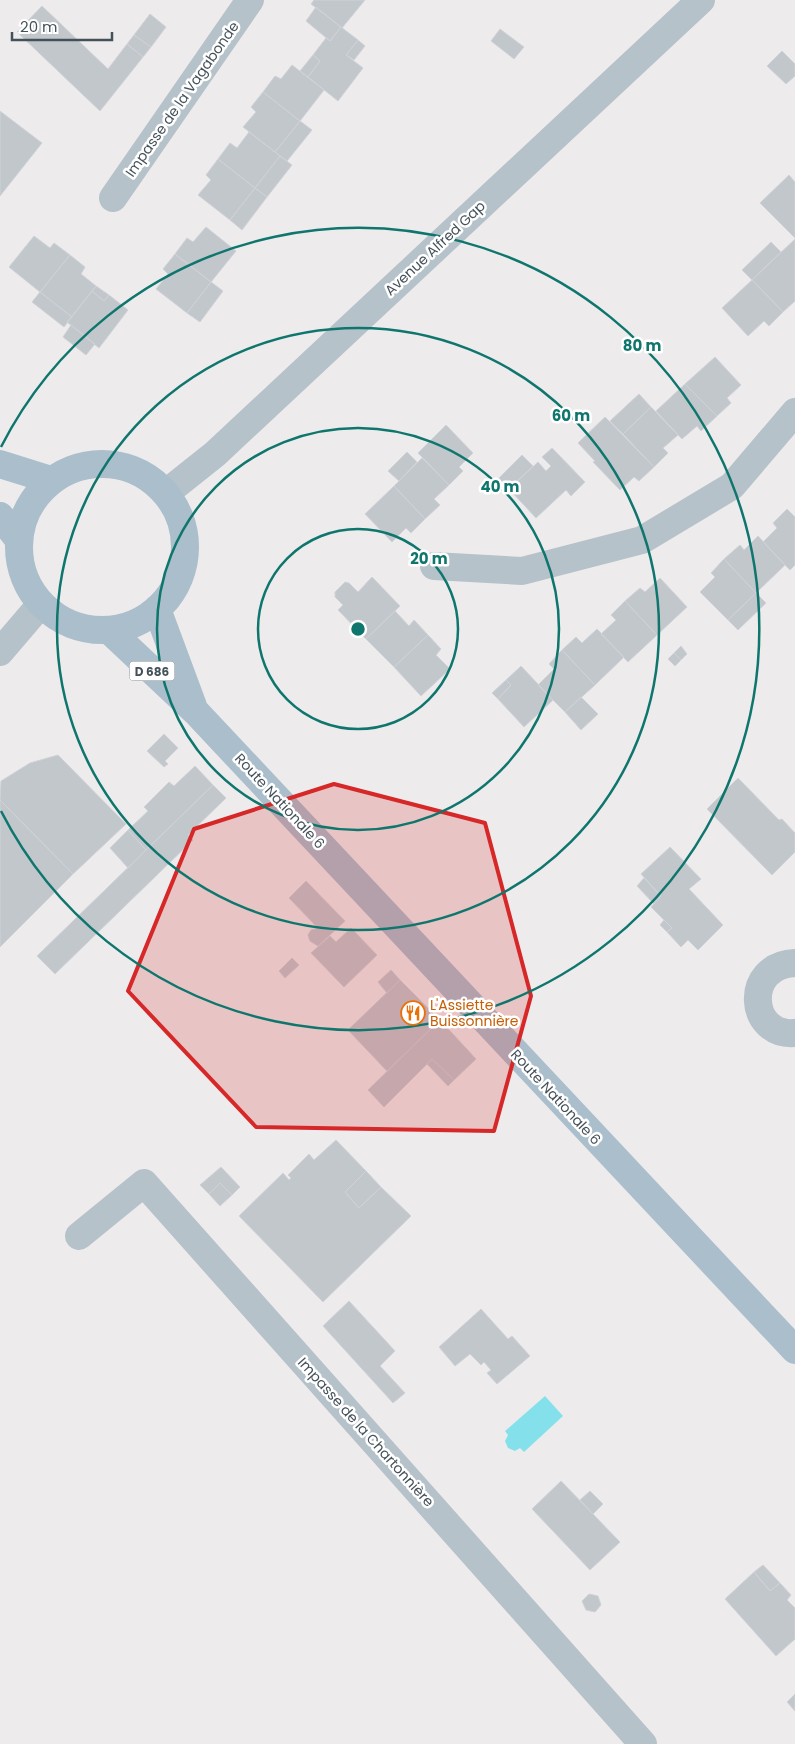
<svg xmlns="http://www.w3.org/2000/svg" width="795" height="1744" font-family="Poppins,sans-serif">
<style>
.water{fill:#84e1ec}
.building{fill:#c2c7cc;stroke:#cfd2d8}
.lines{fill:none;stroke-linecap:round;stroke-linejoin:round}
.street{stroke:#b6c2c9;stroke-width:28}
.primary{stroke:#aabecb;stroke-width:28}
.marked{fill:#d62828;fill-opacity:0.2;stroke:#d62828;stroke-width:4;stroke-linejoin:round}
.ring{fill:none;stroke:#0f766e;stroke-width:2.5}
.labels{text-anchor:middle;dominant-baseline:central;stroke-width:5;stroke-linejoin:round;paint-order:stroke}
.shield{fill:#fff;stroke:#7c858b;stroke-width:1}
.shield-label{font-size:12px;font-weight:bold;fill:#445159}
.street-label{font-size:14px;fill:#445159;stroke:#fff}
.food-label{font-size:14px;fill:#c56008;stroke:#fff;text-anchor:start}
.centre{fill:#0f766e;stroke:#fff;stroke-width:2.5}
.ring-label{font-size:15px;text-anchor:middle;font-weight:bold;fill:#0f766e;stroke:#fff;stroke-width:5;stroke-linejoin:round;paint-order:stroke}
</style>
<rect width="100%" height="100%" fill="#eeebec"/>
<path class="water" d="M 545,1396 L 563,1416 L 524,1452 L 520,1448 L 515,1451 L 508,1448 L 505,1441 L 508,1435 L 505,1431 Z"/>
<path class="building" d="M 314,0 L 365,0 L 342,28 L 311,4 Z
M 42,6 L 108,69 L 127,44 L 143,57 L 100,111 L 17,32 Z
M 316,7 L 341,27 L 330,41 L 306,21 Z
M 150,14 L 166,27 L 151,47 L 134,35 Z
M 341,27 L 358,40 L 346,55 L 363,68 L 338,101 L 308,77 L 320,61 L 313,55 L 326,38 L 330,41 Z
M 500,29 L 524,47 L 514,59 L 491,41 Z
M 134,35 L 151,47 L 143,57 L 127,44 Z
M 358,40 L 365,46 L 354,60 L 346,55 Z
M 782,51 L 795,64 L 795,76 L 786,84 L 767,66 Z
M 313,55 L 320,61 L 308,77 L 300,71 Z
M 292,65 L 324,90 L 300,121 L 263,92 L 275,76 L 281,79 Z
M 263,92 L 300,121 L 275,152 L 243,127 L 256,112 L 251,107 Z
M 0,111 L 42,143 L 0,196 Z
M 300,121 L 312,130 L 287,161 L 275,152 Z
M 249,132 L 280,156 L 255,188 L 218,159 L 230,143 L 237,148 Z
M 280,156 L 292,165 L 267,197 L 255,188 Z
M 218,159 L 255,188 L 230,220 L 198,195 L 211,180 L 206,175 Z
M 789,175 L 795,182 L 795,238 L 760,203 Z
M 255,188 L 267,197 L 242,230 L 230,220 Z
M 206,227 L 236,251 L 211,282 L 175,254 L 187,238 L 193,242 Z
M 34,236 L 50,248 L 54,243 L 70,255 L 40,292 L 9,267 Z
M 795,239 L 795,301 L 783,312 L 752,280 Z
M 771,242 L 781,252 L 752,280 L 742,270 Z
M 175,254 L 211,282 L 187,313 L 156,289 L 168,274 L 163,269 Z
M 70,255 L 85,267 L 81,274 L 96,286 L 72,317 L 40,292 Z
M 752,280 L 783,312 L 769,326 L 764,321 L 748,336 L 722,308 Z
M 211,282 L 223,291 L 200,322 L 187,313 Z
M 96,286 L 109,295 L 104,301 L 92,291 Z
M 92,291 L 104,301 L 109,295 L 128,310 L 99,348 L 67,322 Z
M 40,292 L 72,317 L 64,327 L 32,302 Z
M 71,325 L 95,344 L 86,355 L 63,337 Z
M 715,357 L 741,385 L 727,398 L 731,403 L 717,416 L 685,384 Z
M 685,384 L 717,416 L 701,431 L 697,426 L 682,439 L 656,411 Z
M 639,394 L 651,407 L 623,434 L 610,421 Z
M 651,407 L 678,435 L 663,448 L 668,453 L 654,467 L 623,434 Z
M 605,417 L 654,467 L 639,481 L 634,477 L 620,490 L 593,462 L 595,461 L 578,443 Z
M 446,425 L 473,453 L 459,467 L 463,471 L 449,485 L 418,453 Z
M 552,448 L 585,482 L 571,496 L 566,490 L 536,518 L 509,489 L 538,462 L 546,471 L 551,466 L 542,457 Z
M 407,452 L 417,462 L 399,481 L 388,471 Z
M 522,455 L 533,466 L 509,489 L 498,479 Z
M 422,458 L 449,485 L 434,499 L 440,505 L 425,519 L 394,486 Z
M 394,486 L 425,519 L 411,533 L 406,528 L 392,542 L 365,514 Z
M 787,509 L 795,517 L 795,565 L 790,570 L 763,542 L 777,528 L 773,523 Z
M 758,536 L 785,565 L 756,593 L 724,559 L 740,545 L 744,550 Z
M 724,559 L 756,593 L 728,620 L 700,592 L 715,577 L 711,573 Z
M 372,577 L 400,606 L 366,639 L 338,610 L 343,605 L 335,597 L 335,592 L 345,582 L 349,583 L 358,592 Z
M 660,578 L 687,607 L 657,635 L 625,601 L 640,588 L 645,592 Z
M 756,593 L 766,603 L 738,630 L 728,620 Z
M 625,601 L 657,635 L 628,662 L 601,634 L 616,620 L 611,615 Z
M 395,611 L 409,626 L 414,620 L 428,635 L 394,667 L 366,639 Z
M 597,629 L 624,657 L 595,685 L 562,650 L 576,637 L 582,643 Z
M 428,635 L 441,649 L 436,655 L 450,669 L 421,696 L 394,667 Z
M 681,646 L 687,654 L 681,660 L 674,653 Z
M 562,650 L 595,685 L 565,712 L 538,685 L 554,669 L 549,664 Z
M 674,653 L 681,660 L 675,666 L 668,659 Z
M 521,666 L 553,700 L 524,727 L 498,699 L 511,685 L 506,680 Z
M 506,680 L 511,685 L 498,699 L 492,693 Z
M 581,697 L 598,714 L 581,730 L 565,712 Z
M 164,734 L 178,748 L 165,761 L 168,764 L 164,767 L 147,751 Z
M 58,755 L 126,824 L 73,874 L 0,800 L 1,781 L 30,763 Z
M 195,766 L 213,785 L 146,850 L 128,830 L 148,811 L 144,807 L 169,782 L 174,786 Z
M 738,778 L 779,820 L 782,819 L 795,833 L 795,852 L 772,875 L 707,809 Z
M 213,785 L 226,798 L 188,835 L 193,840 L 55,974 L 37,956 Z
M 0,800 L 73,874 L 0,947 Z
M 128,830 L 146,850 L 128,868 L 110,848 Z
M 670,847 L 701,879 L 689,889 L 723,925 L 698,950 L 688,940 L 681,947 L 667,932 L 672,928 L 651,907 L 661,896 L 641,874 Z
M 644,878 L 661,896 L 654,904 L 637,886 Z
M 306,881 L 345,921 L 318,946 L 310,941 L 308,935 L 311,930 L 318,928 L 289,898 Z
M 664,920 L 672,928 L 667,932 L 660,925 Z
M 351,928 L 377,955 L 344,987 L 311,953 L 330,936 L 336,942 Z
M 292,958 L 299,965 L 285,978 L 279,971 Z
M 391,970 L 400,980 L 387,993 L 378,982 Z
M 400,980 L 440,1020 L 387,1071 L 348,1030 Z
M 440,1020 L 476,1059 L 454,1080 L 432,1059 L 384,1107 L 368,1090 Z
M 432,1059 L 454,1080 L 448,1086 L 427,1064 Z
M 336,1140 L 366,1171 L 345,1192 L 359,1208 L 381,1187 L 411,1216 L 323,1302 L 239,1216 L 283,1173 L 289,1180 L 291,1178 L 288,1175 L 309,1154 L 314,1160 Z
M 221,1167 L 240,1187 L 232,1195 L 220,1183 L 209,1194 L 200,1185 Z
M 366,1171 L 381,1187 L 359,1208 L 345,1192 Z
M 220,1183 L 232,1195 L 220,1206 L 209,1194 Z
M 349,1301 L 395,1351 L 380,1366 L 405,1393 L 393,1403 L 323,1326 Z
M 481,1309 L 508,1339 L 512,1336 L 530,1356 L 497,1384 L 487,1373 L 491,1370 L 484,1362 L 481,1365 L 470,1354 L 455,1366 L 439,1347 Z
M 561,1481 L 620,1542 L 590,1570 L 532,1509 Z
M 590,1491 L 603,1504 L 593,1514 L 580,1500 Z
M 763,1565 L 780,1583 L 770,1591 L 754,1572 Z
M 754,1572 L 770,1591 L 780,1583 L 791,1595 L 787,1600 L 795,1608 L 795,1639 L 776,1656 L 725,1599 Z
M 589,1594 L 598,1596 L 601,1605 L 595,1612 L 586,1610 L 582,1601 Z
M 795,1694 L 795,1711 L 787,1702 Z"/>
<g class="lines">
<path class="street" d="M 113,198 L 250,0
M 166,493 L 215,454 L 701,0
M 434,566 L 522,571 L 642,540 L 732,486 L 795,412
M 0,652 L 41,604
M 795,963 C 743,965 748,1037 795,1033
M 79,1236 L 144,1183 L 643,1744"/>
<path class="primary" d="M19 547a83 83 0 1 1 166 0a83 83 0 1 1-166 0Z
M 0,464 L 51,480
M 0,516 L 19,540
M 157,609 L 193,706
M 109,630 L 196,712 L 795,1350"/>
</g>
<path class="marked" d="M 334,784 L 485,823 L 531,996 L 494,1131 L 256,1127 L 128,991 L 194,829 Z"/>
<g class="ring">
<circle cx="358" cy="629" r="100"/>
<circle cx="358" cy="629" r="201"/>
<circle cx="358" cy="629" r="301"/>
<path d="M1 447A401 401 0 1 1 1 811"/>
</g>
<defs>
<g id="restaurant-ring" transform="scale(1.25)"><circle r="9.5" fill="#fff" stroke="#e8710a" stroke-width="1.5"/><path d="M-5-6h1v4h1v-4h1v4h1v-4h1v5L-1.5 .5V6h-2V.5L-5-1ZM5-6V6H3V1.5H1.5Q1.5-4 5-6Z" fill="#e8710a"/></g>
</defs>
<g fill-rule="evenodd">
<use href="#restaurant-ring" x="413" y="1013"/>
</g>
<g class="labels">
<rect class="shield" x="129.5" y="661.5" width="45" height="19" rx="4"/>
<g class="shield-label">
<text x="152" y="671">D 686</text>
</g>
<g class="street-label">
<text transform="translate(182 99) rotate(-55)">Impasse de la Vagabonde</text>
<text transform="translate(435 248) rotate(-43)">Avenue Alfred Gap</text>
<text transform="translate(280 801) rotate(47)">Route Nationale 6</text>
<text transform="translate(556 1097) rotate(47)">Route Nationale 6</text>
<text transform="translate(366 1432) rotate(48)">Impasse de la Chartonnière</text>
</g>
<g class="food-label">
<text x="430" y="1005">L'Assiette<tspan x="430" dy="16">Buissonnière</tspan></text>
</g>
</g>
<circle cx="358" cy="629" r="8" class="centre"/>
<g class="ring-label">
<text x="642" y="351">80 m</text>
<text x="571" y="421">60 m</text>
<text x="500" y="492">40 m</text>
<text x="429" y="564">20 m</text>
</g>
<path d="M12 32v8h100v-8" fill="none" stroke="#445159" stroke-width="2.5"/>
<text x="20" y="32" font-size="15" fill="#445159" stroke="#ffffff" stroke-width="4" paint-order="stroke">20 m</text>
</svg>
